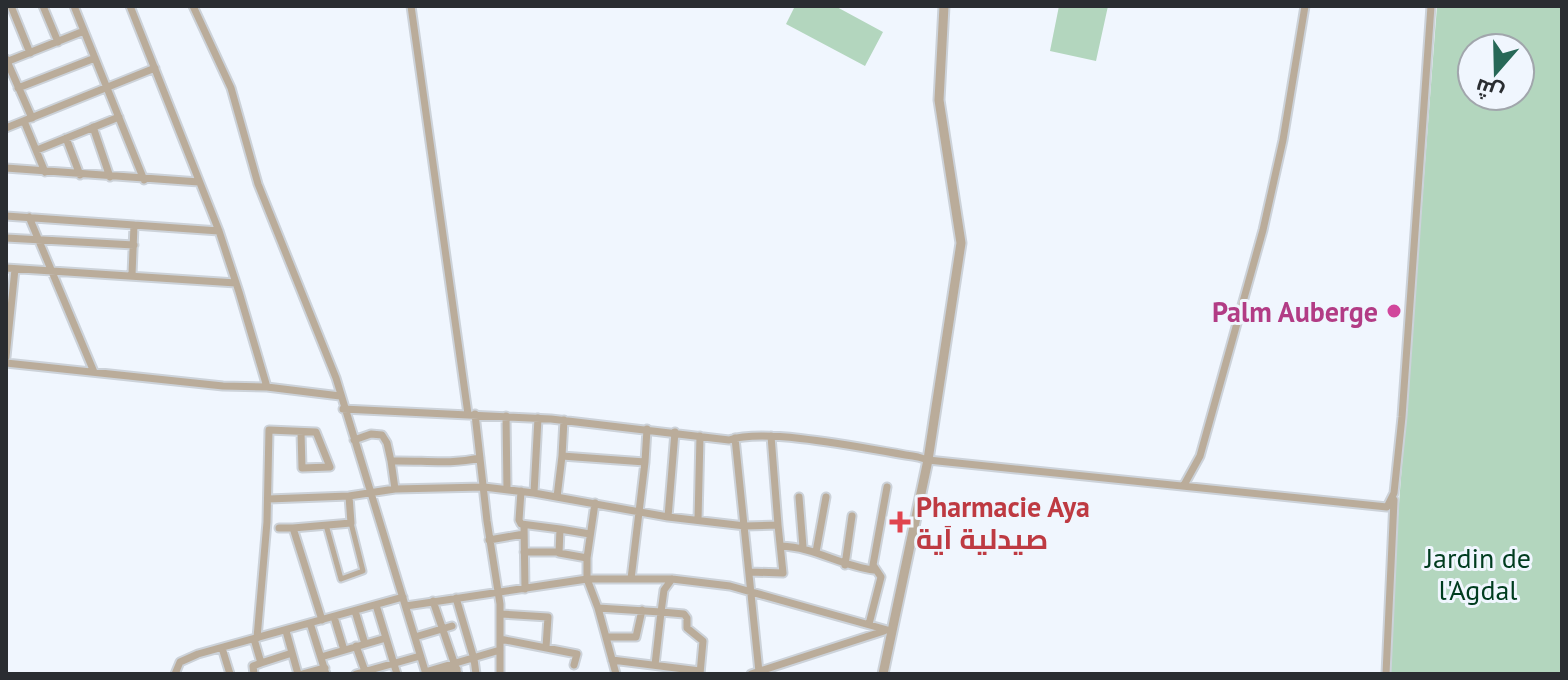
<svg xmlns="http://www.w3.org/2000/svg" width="1568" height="680" font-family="'PT Sans',Cairo,sans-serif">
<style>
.park{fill:#b3d6be;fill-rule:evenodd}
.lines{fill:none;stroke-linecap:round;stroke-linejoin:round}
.pedestrian-casing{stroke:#ccd2d9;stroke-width:9}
.minor-casing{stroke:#ccd2d9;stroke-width:11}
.tertiary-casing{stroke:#ccd2d9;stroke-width:13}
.pedestrian{stroke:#baac9a;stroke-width:5}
.minor{stroke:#baac9a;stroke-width:7}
.tertiary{stroke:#baac9a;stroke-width:9}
.hotel-dot{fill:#d1479c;stroke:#f0f6fe;stroke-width:3}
.health-dot{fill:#e0444e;stroke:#f0f6fe;stroke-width:3}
.labels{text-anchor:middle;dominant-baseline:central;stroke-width:6;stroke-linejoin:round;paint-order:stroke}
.hotel-label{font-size:28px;font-weight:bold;fill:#b23c85;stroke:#f0f6fe;text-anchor:end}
.health-label{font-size:28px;font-weight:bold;fill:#be3a42;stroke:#f0f6fe;text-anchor:start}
.park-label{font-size:28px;fill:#003c1f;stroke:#f0f6fe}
</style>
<rect width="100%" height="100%" fill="#f0f6fe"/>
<path class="park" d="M 795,6 L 835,6 L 883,32 L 865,66 L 786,24 Z
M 1059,6 L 1108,6 L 1096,61 L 1050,51 Z
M 1437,6 L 1562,6 L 1562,674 L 1386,674 ZM 1472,48 L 1520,48 L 1520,96 L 1472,96 Z"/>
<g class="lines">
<g class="pedestrian-casing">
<path id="pedestrian" d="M 326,525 L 341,579 L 363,571 L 351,523"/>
</g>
<g class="minor-casing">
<path id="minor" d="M 11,6 L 30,53
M 43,6 L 58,42
M 74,6 L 144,180
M 193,6 L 231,88 L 258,184 L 336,378 L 426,674
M 411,6 L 468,414
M 6,59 L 32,118
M 6,62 L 84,31
M 18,88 L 95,58
M 24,121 L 45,172
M 93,127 L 110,177
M 6,128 L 155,68
M 66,138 L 80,175
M 37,150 L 119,117
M 6,168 L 199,182
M 6,216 L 219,231
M 29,217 L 94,372
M 6,238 L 134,245
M 6,268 L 236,283
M 132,275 L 134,225
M 6,357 L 15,269
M 6,363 L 223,386 L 267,387 L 239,292 L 219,231 L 130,6
M 267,387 L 340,396
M 343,409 L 551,419 L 729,440 C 769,427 872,450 918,457 L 928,460 L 1387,507 L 1394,493 L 1402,417 L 1431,6
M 475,414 L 487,521 L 500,604 L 500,674
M 506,416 L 507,489
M 771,436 L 778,525
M 735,438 L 759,672
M 354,440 L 371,434 L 382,435 L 387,443 L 391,461
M 562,456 L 564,420
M 645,462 L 647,429
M 1184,485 L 1200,456 L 1263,230 L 1283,140 L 1305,6
M 395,489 L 391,461 C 422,460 449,465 480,458
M 521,491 L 519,520 L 521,524 L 560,529 L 559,553 L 587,558 L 587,579 L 598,608 L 616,674
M 534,493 L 538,418
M 557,497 L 562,456 L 645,462 L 631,579
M 799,497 L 803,547
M 268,499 L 349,496 L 395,489 L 484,487 L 534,493 L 668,517 L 745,526 L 778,525 L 783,573 L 750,572
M 668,517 L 675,432
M 698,520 L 700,436
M 524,525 L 525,589
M 279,528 L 293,528 L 322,620
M 293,528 L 351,523 L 349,496
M 560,529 L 590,534
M 489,540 L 524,534
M 781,546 C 814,547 841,566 874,570
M 524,552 L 558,552
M 816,552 L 826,497
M 587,558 L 595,503
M 845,565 L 852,516
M 456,598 L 474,659 L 476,674
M 433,601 L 458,674
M 376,605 L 397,674
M 406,606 L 587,579 L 672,579 L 730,586 L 891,631
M 598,608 L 661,612 L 664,590 L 672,579
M 355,611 L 365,644
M 501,614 L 548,617 L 546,647
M 334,617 L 344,650
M 310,623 L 326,674
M 869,624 L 881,577 L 873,565 L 887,487
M 286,631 L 298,674
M 415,637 L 452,626
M 606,637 L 636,637 L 642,610
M 257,638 L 267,522 L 269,430 L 316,432 L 330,467 L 302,468 L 301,432
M 254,639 L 261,663 L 253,666 L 254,674
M 500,639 L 577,654 L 574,665
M 356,646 L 366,674
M 222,648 L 230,674
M 321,657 L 386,638
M 612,660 L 700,671
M 261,663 L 292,653
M 655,665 L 661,612 L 684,614 L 687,618 L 687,628 L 703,641 L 700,674
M 425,672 L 500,650
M 175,674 L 180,662 L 198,654 L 403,597
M 303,674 L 325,668
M 356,674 L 420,656
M 438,674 L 457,669
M 751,674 L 884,631
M 1386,674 L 1394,500"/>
</g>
<g class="tertiary-casing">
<path id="tertiary" d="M 883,674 L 928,460 L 961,243 L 939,100 L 944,6"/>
</g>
<use href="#pedestrian" class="pedestrian"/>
<use href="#minor" class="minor"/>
<use href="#tertiary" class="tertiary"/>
</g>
<circle class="hotel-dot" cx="1394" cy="311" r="8"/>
<path class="health-dot" d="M896 510h8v8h8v8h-8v8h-8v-8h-8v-8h8z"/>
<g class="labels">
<g class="hotel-label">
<text x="1378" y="311">Palm Auberge</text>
</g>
<g class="health-label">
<text x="916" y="506">Pharmacie Aya<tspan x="916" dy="32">صيدلية اَية</tspan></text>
</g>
<g class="park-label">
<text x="1478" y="557">Jardin de<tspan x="1478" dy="32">l'Agdal</tspan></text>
</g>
</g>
<rect width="1568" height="680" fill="none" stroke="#2a2d31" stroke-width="16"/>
<g transform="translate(1496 72) rotate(200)"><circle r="38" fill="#f0f6fe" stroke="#a1a6ac" stroke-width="2"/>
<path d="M0-6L14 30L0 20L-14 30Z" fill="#276857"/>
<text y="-12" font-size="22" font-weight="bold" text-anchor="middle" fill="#2a2d31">ش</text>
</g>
</svg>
